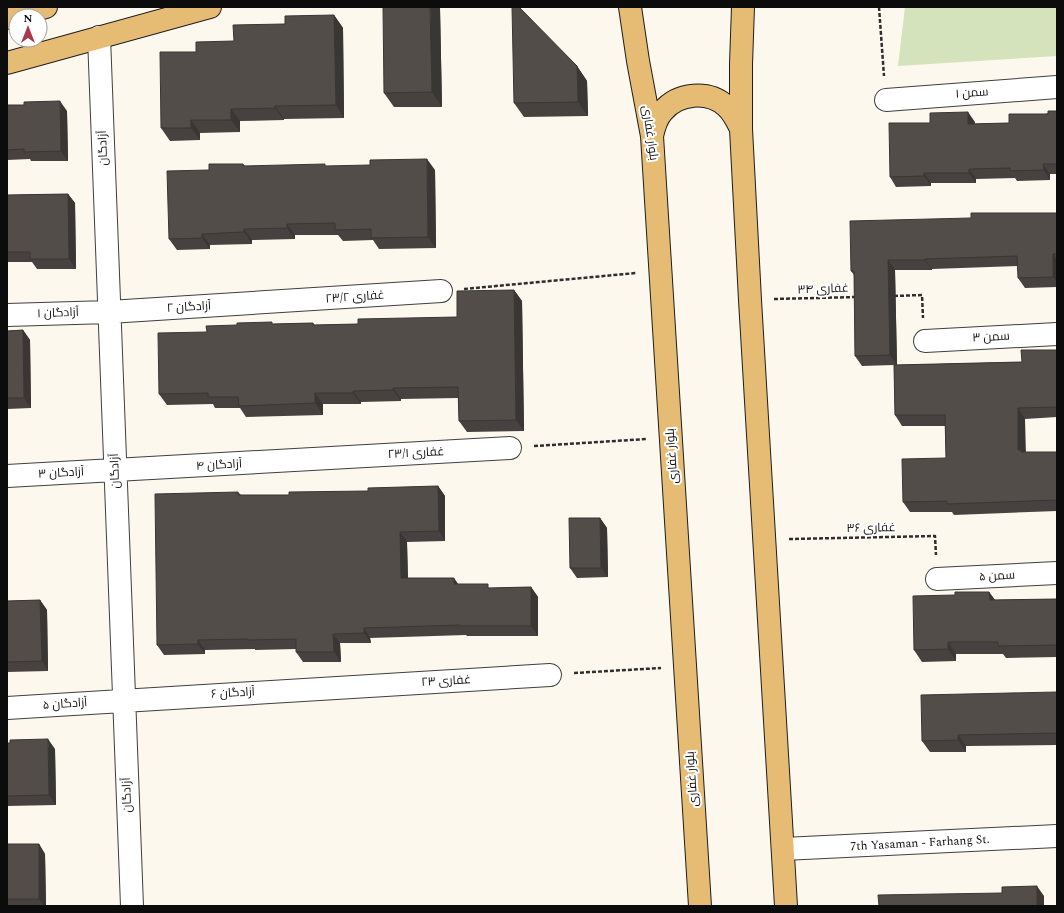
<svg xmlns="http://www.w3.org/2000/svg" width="1064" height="913" font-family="Spectral,Cairo,serif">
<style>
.green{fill:#d5e3bc}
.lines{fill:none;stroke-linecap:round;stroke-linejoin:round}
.minor-casing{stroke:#3f3f3f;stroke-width:24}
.major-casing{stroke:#1d1d1d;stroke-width:24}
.path{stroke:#2e2e2e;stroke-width:2.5;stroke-dasharray:4 2;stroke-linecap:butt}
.minor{stroke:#fff;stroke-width:22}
.major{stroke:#e6bc74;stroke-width:22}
.wall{fill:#474240}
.shaded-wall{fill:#3a3634}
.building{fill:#534d4a;stroke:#3a3634}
.labels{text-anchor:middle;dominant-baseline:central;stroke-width:4;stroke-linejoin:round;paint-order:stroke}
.street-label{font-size:12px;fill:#0c0c0c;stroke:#fff}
</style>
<rect width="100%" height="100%" fill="#fdf8ee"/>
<path class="green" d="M 905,7 L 1057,7 L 1057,56 L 898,66 Z"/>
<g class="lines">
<g class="minor-casing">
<path id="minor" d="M 99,37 L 132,906
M 886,100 L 1057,87
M 7,315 L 109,312 L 441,291
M 925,341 L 1057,334
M 7,476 L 510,448
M 937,579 L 1057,573
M 7,708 L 550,675
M 783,849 L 1057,836"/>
</g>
<g class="major-casing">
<path id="major" d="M 630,7 L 638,61 L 652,136 L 700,906
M 743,7 L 741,64 L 741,129 L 750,300 L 786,906
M 7,18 L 46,7
M 7,63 L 210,7
M 652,136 C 654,127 656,118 663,111 C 678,93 708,90 726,106 C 734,113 737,121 741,129"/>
</g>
<path class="path" d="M 879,7 L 884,76
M 464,289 L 636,273
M 894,296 L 922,295 L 923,318
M 774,299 L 857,297
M 534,446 L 647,439
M 789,539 L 935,536 L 936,555
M 574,673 L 661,668"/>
<use href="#minor" class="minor"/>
<use href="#major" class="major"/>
</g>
<path class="wall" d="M 440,8 L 442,107 L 394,107 L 384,93 Z
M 334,15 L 343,28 L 344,118 L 284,119 L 284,120 L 240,121 L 240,132 L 200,133 L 200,140 L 170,141 L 161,128 L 234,41 L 285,24 Z
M 577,66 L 587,81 L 588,116 L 524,117 L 514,103 Z
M 7,105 L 67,111 L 68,161 L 31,161 L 30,159 L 7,160 Z
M 1057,111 L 1057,174 L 1050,174 L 1050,180 L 1017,181 L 1015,178 L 976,179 L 976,183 L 931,183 L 931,186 L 896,187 L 890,177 L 975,122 L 975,124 L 1009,123 Z
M 243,164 L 245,166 L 326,166 L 435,170 L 436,248 L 379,249 L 373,240 L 343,241 L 338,235 L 295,235 L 295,239 L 252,240 L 252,244 L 210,245 L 210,249 L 177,250 L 169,239 L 209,170 Z
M 68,194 L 75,203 L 76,269 L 37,269 L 32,262 L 7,262 L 7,195 Z
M 1057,213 L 1057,287 L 1025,288 L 1018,278 L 1018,266 L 932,269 L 932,270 L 895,270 L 897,365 L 1022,362 L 1057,350 L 1057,417 L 1025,419 L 1025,452 L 1057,452 L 1057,511 L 954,515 L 952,512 L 910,512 L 903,502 L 946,458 L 945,426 L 902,426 L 895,415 L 894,365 L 862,366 L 855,356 L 854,275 L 851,271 L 971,218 Z
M 514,290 L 522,301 L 524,431 L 467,432 L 459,421 L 458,398 L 401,399 L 401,401 L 361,402 L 361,404 L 323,404 L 323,415 L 246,417 L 240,408 L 215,408 L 213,404 L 167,405 L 159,394 L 207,332 L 273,324 L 313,323 L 315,325 L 358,324 L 457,317 Z
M 23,330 L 30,340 L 31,408 L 7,409 L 7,331 Z
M 438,486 L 445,496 L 445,541 L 407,542 L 408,578 L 491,588 L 531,587 L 538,597 L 538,636 L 467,636 L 466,635 L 370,638 L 371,643 L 340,643 L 341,662 L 303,662 L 296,652 L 296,649 L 255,650 L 255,649 L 205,650 L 205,654 L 164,655 L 157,645 L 238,492 L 241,495 L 289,495 L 368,491 Z
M 600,518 L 607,528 L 608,577 L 577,578 L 570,568 Z
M 989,592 L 995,600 L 1057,599 L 1057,657 L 1006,658 L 1003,654 L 956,654 L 956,661 L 922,662 L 914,650 L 955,595 Z
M 40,600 L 47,610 L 48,671 L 7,672 L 7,601 Z
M 1057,692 L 1057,745 L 966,746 L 966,752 L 930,752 L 922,741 Z
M 7,743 L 55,749 L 56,805 L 7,806 Z
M 7,844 L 39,844 L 45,854 L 46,906 L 7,906 Z"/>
<path class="shaded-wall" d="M 430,7 L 439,7 L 440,8 L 442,107 L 432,92 Z
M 334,15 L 343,28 L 344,118 L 336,105 Z
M 577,66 L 587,81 L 588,116 L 578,102 Z
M 60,101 L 67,111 L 68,161 L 61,151 Z
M 275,106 L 284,119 L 284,120 L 275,108 Z
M 231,109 L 240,121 L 240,132 L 231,120 Z
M 968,112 L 975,122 L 975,134 L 968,124 Z
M 191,120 L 200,133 L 200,140 L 191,128 Z
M 427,159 L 435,170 L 436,248 L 428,237 Z
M 1043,164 L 1050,174 L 1050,180 L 1044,170 Z
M 969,169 L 976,179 L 976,183 L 969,173 Z
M 924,173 L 931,183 L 931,186 L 924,176 Z
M 68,194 L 75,203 L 76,269 L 69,259 Z
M 287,224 L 295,235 L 295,239 L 287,228 Z
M 244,229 L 252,240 L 252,244 L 244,232 Z
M 202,234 L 210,245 L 210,249 L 202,238 Z
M 1053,254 L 1057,260 L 1057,282 L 1053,277 Z
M 925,259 L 932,269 L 932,270 L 925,260 Z
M 888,260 L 895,270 L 897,365 L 890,355 Z
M 514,290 L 522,301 L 524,431 L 516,420 Z
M 23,330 L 30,340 L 31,408 L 24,398 Z
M 393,388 L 401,399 L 401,401 L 393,390 Z
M 353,391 L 361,402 L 361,404 L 353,393 Z
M 315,393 L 323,404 L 323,415 L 315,403 Z
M 1018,408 L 1025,419 L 1026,456 L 1018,450 Z
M 438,486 L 445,496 L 445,541 L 439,531 Z
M 600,518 L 607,528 L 608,577 L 601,568 Z
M 400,532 L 407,542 L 408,588 L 401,578 Z
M 454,578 L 461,588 L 454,584 Z
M 531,587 L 538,597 L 538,636 L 531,626 Z
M 989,592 L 998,604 L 990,600 Z
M 40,600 L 47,610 L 48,671 L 42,661 Z
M 364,628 L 370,638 L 371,643 L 364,633 Z
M 333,634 L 340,643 L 341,662 L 334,652 Z
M 198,640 L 205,650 L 205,654 L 198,644 Z
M 948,642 L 956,654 L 956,661 L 948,649 Z
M 958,735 L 966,746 L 966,752 L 958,740 Z
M 48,739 L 55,749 L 56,805 L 49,795 Z
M 39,844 L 45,854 L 46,906 L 44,906 L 39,899 Z
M 1037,886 L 1044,896 L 1044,906 L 1037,906 Z"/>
<path class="building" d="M 383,7 L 430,7 L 432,92 L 384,93 Z
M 512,7 L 519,7 L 577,66 L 578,102 L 514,103 Z
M 334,15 L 336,105 L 275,106 L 275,108 L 231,109 L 231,120 L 191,120 L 191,128 L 161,128 L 160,52 L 196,52 L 196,42 L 234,41 L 233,25 L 285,24 L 285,16 Z
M 60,101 L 61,151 L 24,152 L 24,149 L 7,150 L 7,105 L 24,105 L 24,102 Z
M 1048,111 L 1057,111 L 1057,164 L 1043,164 L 1044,170 L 1010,171 L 1010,168 L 969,169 L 969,173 L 924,173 L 924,176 L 890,177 L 889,123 L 930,123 L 930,113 L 968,112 L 968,124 L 1009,123 L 1009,114 L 1048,114 Z
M 427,159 L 428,237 L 371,238 L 371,229 L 335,230 L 335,223 L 287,224 L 287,228 L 244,229 L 244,232 L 202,234 L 202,238 L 169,239 L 167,171 L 209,170 L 209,164 L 243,164 L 243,166 L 325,164 L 325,166 L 370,165 L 370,160 Z
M 68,194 L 69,259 L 30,259 L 30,252 L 7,252 L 7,195 Z
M 971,213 L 1057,213 L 1057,254 L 1053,254 L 1053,277 L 1018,278 L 1017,256 L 925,259 L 925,260 L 888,260 L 890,355 L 855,356 L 854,271 L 851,271 L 850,221 L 971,218 Z
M 514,290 L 516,420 L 459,421 L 458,387 L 393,388 L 393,390 L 353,391 L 353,393 L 315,393 L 315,403 L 239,406 L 238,397 L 208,397 L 208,393 L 159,394 L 158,333 L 207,332 L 206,326 L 237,325 L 237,323 L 272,322 L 272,324 L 313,323 L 313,325 L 358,324 L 358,319 L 457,317 L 457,291 Z
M 23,330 L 24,398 L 7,398 L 7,331 Z
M 1021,350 L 1057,350 L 1057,407 L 1018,408 L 1018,450 L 1021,450 L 1021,452 L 1057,452 L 1057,500 L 947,504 L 947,501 L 903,502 L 902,459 L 946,458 L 945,415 L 895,415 L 894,365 L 1022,362 Z
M 438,486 L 439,531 L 400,532 L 401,578 L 454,578 L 454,584 L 488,584 L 488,588 L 531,587 L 531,626 L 461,626 L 460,625 L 364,628 L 364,633 L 333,634 L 334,652 L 296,652 L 296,639 L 248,640 L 248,639 L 198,640 L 198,644 L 157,645 L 155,494 L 238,492 L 238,495 L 289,495 L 289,492 L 368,491 L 368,488 Z
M 569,518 L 600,518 L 601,568 L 570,568 Z
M 955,592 L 989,592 L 990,600 L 1057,599 L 1057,645 L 998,646 L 998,642 L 948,642 L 948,649 L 914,650 L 913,596 L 955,595 Z
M 40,600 L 42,661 L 7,662 L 7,601 Z
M 1057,692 L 1057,733 L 958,735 L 958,740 L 922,741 L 921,695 Z
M 48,739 L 49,795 L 7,796 L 7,743 L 10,743 L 10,740 Z
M 7,844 L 39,844 L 39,899 L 7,899 Z
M 1037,886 L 1037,906 L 879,906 L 878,895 L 1002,893 L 1002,887 Z"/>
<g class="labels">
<g class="street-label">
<text transform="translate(972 93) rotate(-4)">سمن ۱</text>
<text transform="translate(650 133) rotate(82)">بلوار غفاری</text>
<text transform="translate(103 148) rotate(-92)">آزادگان</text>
<text transform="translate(823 289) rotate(-2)">غفاری ۳۴</text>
<text transform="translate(355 297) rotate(-4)">غفاری ۲۳/۲</text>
<text transform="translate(189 307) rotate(-3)">آزادگان ۲</text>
<text transform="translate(58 313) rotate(-2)">آزادگان ۱</text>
<text transform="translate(991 337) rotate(-3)">سمن ۳</text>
<text transform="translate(416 453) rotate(-3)">غفاری ۲۳/۱</text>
<text transform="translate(672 456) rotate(-94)">بلوار غفاری</text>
<text transform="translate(219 465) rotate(-3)">آزادگان ۴</text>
<text transform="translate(115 471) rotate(-92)">آزادگان</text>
<text transform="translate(61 473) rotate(-3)">آزادگان ۳</text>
<text transform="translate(871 528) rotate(-1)">غفاری ۳۶</text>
<text transform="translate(997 576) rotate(-3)">سمن ۵</text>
<text transform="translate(446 681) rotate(-3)">غفاری ۲۳</text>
<text transform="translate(233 693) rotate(-3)">آزادگان ۶</text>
<text transform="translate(65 704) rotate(-4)">آزادگان ۵</text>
<text transform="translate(692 779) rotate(-94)">بلوار غفاری</text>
<text transform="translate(127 795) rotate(-92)">آزادگان</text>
<text transform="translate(920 843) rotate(-3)">7th Yasaman - Farhang St.</text>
</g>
</g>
<rect width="1064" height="913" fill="none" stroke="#0c0c0c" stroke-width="16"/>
<g transform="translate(28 28)"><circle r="19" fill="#ffffff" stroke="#9e9e9e"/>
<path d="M0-3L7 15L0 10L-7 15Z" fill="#a9374b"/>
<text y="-6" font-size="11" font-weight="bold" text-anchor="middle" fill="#0c0c0c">N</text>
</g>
</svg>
